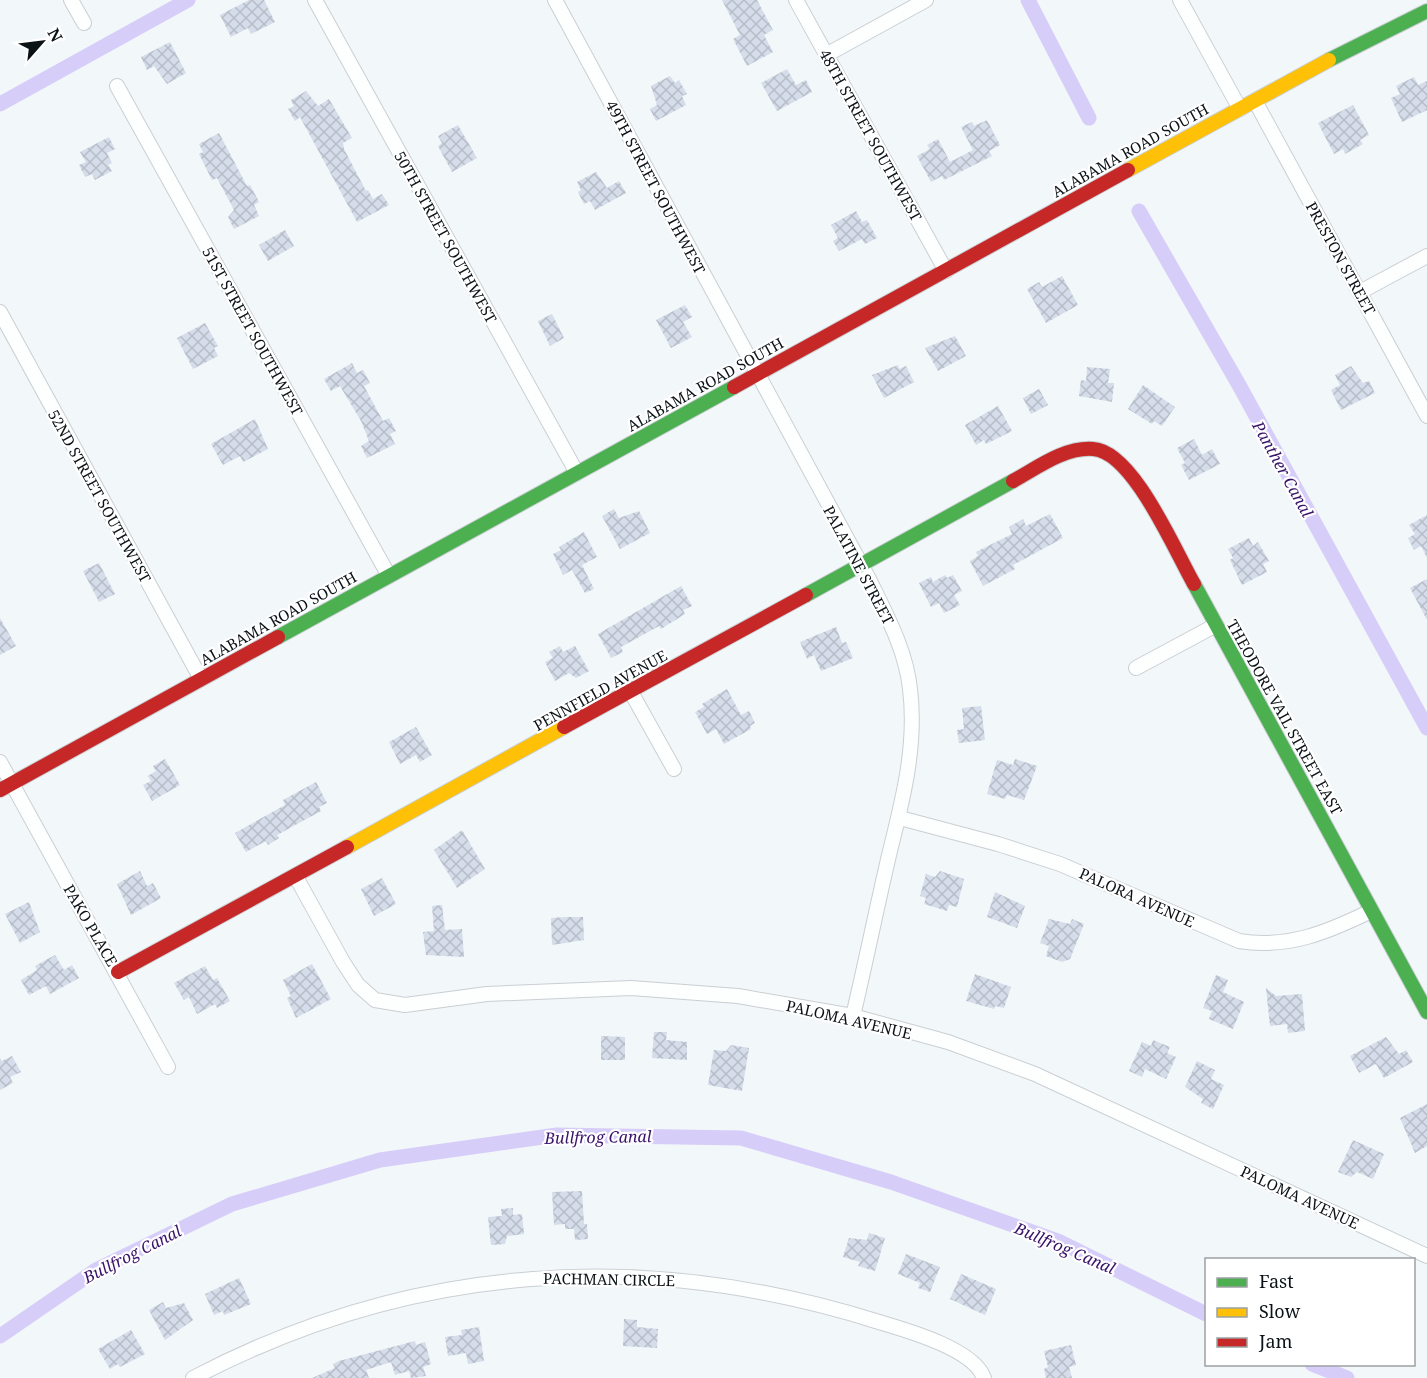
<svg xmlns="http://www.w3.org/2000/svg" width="1427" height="1378" font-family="'Noto Serif',serif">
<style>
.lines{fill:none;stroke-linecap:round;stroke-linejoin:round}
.canal{stroke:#d7cdf9;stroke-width:15}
.building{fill:url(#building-cross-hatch)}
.street-casing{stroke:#c9cfd3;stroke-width:16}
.fast-casing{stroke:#c9cfd3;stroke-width:16}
.slow-casing{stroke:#c9cfd3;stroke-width:16}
.jam-casing{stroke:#c9cfd3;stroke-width:16}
.street{stroke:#fdfefe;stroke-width:14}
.fast{stroke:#4caf50;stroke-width:14}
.slow{stroke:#ffc107;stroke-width:14}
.jam{stroke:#c62828;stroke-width:14}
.labels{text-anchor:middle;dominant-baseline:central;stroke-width:4.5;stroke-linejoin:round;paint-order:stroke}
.street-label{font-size:15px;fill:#0b1317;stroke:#fff}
.water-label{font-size:16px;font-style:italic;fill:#391269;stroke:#fff}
</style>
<defs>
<pattern id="building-cross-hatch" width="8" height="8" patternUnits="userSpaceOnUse" patternTransform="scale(1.5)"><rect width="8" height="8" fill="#d6ddea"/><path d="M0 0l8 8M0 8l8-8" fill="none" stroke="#b6bdc8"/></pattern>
</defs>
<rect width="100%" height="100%" fill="#f2f7fa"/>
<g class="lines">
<path class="canal" d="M 1028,0 L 1089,118
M 0,104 L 188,0
M 1139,211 L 1239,385 L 1427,728
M 0,1336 L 96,1270 L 232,1204 L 380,1160 L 557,1135 L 741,1138 L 891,1182 L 1058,1241 L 1206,1314
M 1312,1364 L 1347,1378"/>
</g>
<path class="building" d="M 249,0 L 264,0 L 275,22 L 251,34 L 248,28 L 231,37 L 220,15 Z
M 722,0 L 757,0 L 773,30 L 764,35 L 773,52 L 747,66 L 733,39 L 740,35 Z
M 170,42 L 186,73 L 167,84 L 154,66 L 147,70 L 141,57 Z
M 787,69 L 796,85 L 806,80 L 812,92 L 777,111 L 761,83 Z
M 670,76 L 675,83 L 679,80 L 687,94 L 682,96 L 686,105 L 656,121 L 650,109 L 657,105 L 651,86 Z
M 1414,77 L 1418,85 L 1427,81 L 1427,110 L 1402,122 L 1391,98 L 1400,94 L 1396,86 Z
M 306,91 L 318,106 L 329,99 L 352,138 L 343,143 L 344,149 L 366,191 L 368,190 L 373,199 L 382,194 L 389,205 L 357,222 L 300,117 L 295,121 L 288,109 L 294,106 L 291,100 Z
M 1353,105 L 1369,135 L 1360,140 L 1363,144 L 1345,154 L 1343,149 L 1334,154 L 1318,123 Z
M 987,120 L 1000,145 L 989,151 L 992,156 L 944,180 L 942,176 L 931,182 L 917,156 L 930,149 L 927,145 L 938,139 L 950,162 L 973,150 L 961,127 L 972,122 L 974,126 Z
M 458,125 L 477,158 L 452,172 L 438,146 L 442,143 L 438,136 Z
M 219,133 L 247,186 L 250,185 L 259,202 L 254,205 L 259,216 L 234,229 L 228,217 L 234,210 L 217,178 L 212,180 L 199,154 L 203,152 L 199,144 Z
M 109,137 L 115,149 L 107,153 L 112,163 L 108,165 L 112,171 L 95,180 L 92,174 L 85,177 L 79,165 L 86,162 L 80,152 Z
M 596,172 L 607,188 L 619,181 L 626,193 L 595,210 L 590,201 L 584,204 L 578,192 L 581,190 L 577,182 Z
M 856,211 L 862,222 L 867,220 L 877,238 L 865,244 L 862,239 L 839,251 L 833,241 L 838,238 L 831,225 Z
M 285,230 L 294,246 L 268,261 L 259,245 Z
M 1062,276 L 1078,305 L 1046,323 L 1027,289 L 1039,282 L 1042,287 Z
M 685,305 L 692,317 L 683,322 L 692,337 L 671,348 L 656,320 Z
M 552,314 L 564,338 L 550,346 L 538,321 Z
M 205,323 L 218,346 L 214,348 L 218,356 L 193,369 L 177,338 Z
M 955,336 L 966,356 L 938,371 L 925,348 Z
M 352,363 L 357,373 L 363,370 L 370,383 L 364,386 L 383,421 L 389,418 L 396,431 L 390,434 L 395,444 L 367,458 L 361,446 L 369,441 L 361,421 L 340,386 L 331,391 L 324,379 Z
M 898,365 L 899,369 L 906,366 L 914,382 L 884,398 L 872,375 Z
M 1351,366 L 1363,383 L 1369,381 L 1375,393 L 1341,410 L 1331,390 L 1340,385 L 1335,375 Z
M 1087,367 L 1110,369 L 1108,383 L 1114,383 L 1112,402 L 1079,396 L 1081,380 L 1086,381 Z
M 1143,385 L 1175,407 L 1162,426 L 1154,421 L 1152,424 L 1128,409 Z
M 1039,389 L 1048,405 L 1031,414 L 1023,398 Z
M 998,406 L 1012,431 L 986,444 L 984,440 L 976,445 L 965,425 Z
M 255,419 L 268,449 L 243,462 L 240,456 L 223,465 L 211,444 Z
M 1194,439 L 1202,455 L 1212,449 L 1220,464 L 1189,480 L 1181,465 L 1185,463 L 1177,448 Z
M 614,509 L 619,518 L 639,511 L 650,533 L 620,549 L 602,516 Z
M 1050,514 L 1063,538 L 1013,565 L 1015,569 L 983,586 L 970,561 L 978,556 L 976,552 L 1012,534 L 1009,527 L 1023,519 L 1026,526 Z
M 1427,515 L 1427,558 L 1421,546 L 1414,550 L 1408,538 L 1415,534 L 1409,525 Z
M 584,532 L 597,557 L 582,565 L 594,589 L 585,593 L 572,570 L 563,575 L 553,554 L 561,550 L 559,547 Z
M 1249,538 L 1253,546 L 1258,542 L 1269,561 L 1263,564 L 1267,572 L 1242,585 L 1230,560 L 1233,558 L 1228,549 Z
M 99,563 L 115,594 L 99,602 L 83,571 Z
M 945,575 L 947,578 L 953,575 L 962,591 L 954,595 L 960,605 L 944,613 L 939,603 L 931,607 L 919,583 L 931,577 L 933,582 Z
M 1427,579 L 1427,620 L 1410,588 Z
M 681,586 L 692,606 L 683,610 L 685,614 L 661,629 L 659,626 L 621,647 L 623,652 L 611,658 L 598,634 Z
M 0,618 L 16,646 L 0,655 Z
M 836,627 L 842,643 L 846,642 L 853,658 L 821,671 L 814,655 L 807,659 L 800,642 Z
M 560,646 L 563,652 L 575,646 L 589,671 L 576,678 L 569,673 L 555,681 L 545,662 L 553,658 L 549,652 Z
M 727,689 L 741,715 L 749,711 L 755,723 L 750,726 L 751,729 L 724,744 L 716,729 L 707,734 L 695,712 L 704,707 L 702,704 Z
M 981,706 L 985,740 L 959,743 L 957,730 L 964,729 L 962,708 Z
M 416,727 L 432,755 L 420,762 L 416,755 L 400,764 L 389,742 Z
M 165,759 L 180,785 L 152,801 L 143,785 L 151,781 L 148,776 L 156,771 L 153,766 Z
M 1015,759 L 1037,766 L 1024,800 L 1007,795 L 1005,799 L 987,794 L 997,760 L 1013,765 Z
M 316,782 L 327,803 L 319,807 L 321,811 L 277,835 L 279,838 L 268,845 L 266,841 L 246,852 L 235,833 L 285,805 L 283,800 Z
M 462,830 L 485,869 L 457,888 L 434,850 Z
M 140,871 L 147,886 L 153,883 L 161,898 L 131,915 L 117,884 Z
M 940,871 L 964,879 L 957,907 L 949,905 L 947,911 L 924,904 L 926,898 L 920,896 L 926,874 L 935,877 Z
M 382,878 L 396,904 L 374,916 L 361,889 Z
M 995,892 L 1025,906 L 1017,928 L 987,917 Z
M 29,902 L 40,932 L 20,943 L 5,914 Z
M 442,905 L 445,930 L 462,929 L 464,957 L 426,955 L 423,932 L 434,931 L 432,906 Z
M 566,917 L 583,917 L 584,940 L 552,945 L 551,918 Z
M 1049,919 L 1070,924 L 1072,919 L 1084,924 L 1070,959 L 1062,962 L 1046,956 L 1049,946 L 1040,943 Z
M 55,955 L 64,970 L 72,965 L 79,978 L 50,994 L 46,986 L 29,995 L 21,980 L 37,970 L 35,966 Z
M 312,964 L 331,999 L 296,1018 L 287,998 L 291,996 L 283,980 Z
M 205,966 L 213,980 L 217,978 L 230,1001 L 217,1008 L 215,1004 L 197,1014 L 189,997 L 184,1000 L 174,983 Z
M 975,974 L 1011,987 L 1004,1008 L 995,1006 L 994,1009 L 966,1001 Z
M 1216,975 L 1228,980 L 1223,992 L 1244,1002 L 1233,1029 L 1209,1019 L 1212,1011 L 1203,1008 Z
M 1266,988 L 1276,996 L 1302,994 L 1305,1031 L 1288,1033 L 1287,1024 L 1270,1026 Z
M 654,1032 L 667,1032 L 666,1040 L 687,1042 L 687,1060 L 652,1058 Z
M 601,1036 L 625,1037 L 625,1060 L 601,1060 Z
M 1386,1037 L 1399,1054 L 1406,1050 L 1413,1062 L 1384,1078 L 1376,1064 L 1359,1073 L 1350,1056 Z
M 1153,1040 L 1170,1047 L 1167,1053 L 1176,1057 L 1166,1079 L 1145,1069 L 1142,1077 L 1129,1071 L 1142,1042 L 1151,1046 Z
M 731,1045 L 749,1048 L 742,1091 L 708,1085 L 714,1050 L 726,1051 Z
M 12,1056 L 21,1072 L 10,1077 L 13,1083 L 0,1090 L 0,1058 L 2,1061 Z
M 1197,1061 L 1215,1070 L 1211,1079 L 1224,1085 L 1213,1109 L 1201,1103 L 1203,1099 L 1185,1087 Z
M 1427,1104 L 1427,1146 L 1415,1153 L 1400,1118 Z
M 1353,1140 L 1384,1154 L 1373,1179 L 1357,1172 L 1351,1177 L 1338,1172 Z
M 582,1191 L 584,1224 L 587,1224 L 588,1239 L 575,1240 L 574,1229 L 565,1229 L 565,1224 L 554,1225 L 552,1192 Z
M 513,1208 L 513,1215 L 522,1214 L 524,1234 L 507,1236 L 505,1244 L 491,1245 L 488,1217 L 502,1216 L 501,1209 Z
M 869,1233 L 885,1238 L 875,1271 L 858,1266 L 860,1262 L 843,1257 L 849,1238 L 867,1240 Z
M 906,1254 L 940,1267 L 930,1292 L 918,1288 L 920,1283 L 898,1274 Z
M 961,1274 L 996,1289 L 985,1315 L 950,1299 Z
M 239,1278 L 251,1304 L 224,1315 L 223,1311 L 214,1315 L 205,1294 Z
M 163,1302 L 166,1308 L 184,1303 L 193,1320 L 165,1340 L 149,1310 Z
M 624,1319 L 637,1320 L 637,1327 L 658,1329 L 657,1348 L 623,1346 Z
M 479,1327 L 484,1361 L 468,1364 L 466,1353 L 448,1356 L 445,1337 L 462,1335 L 461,1330 Z
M 131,1330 L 145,1354 L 120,1367 L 118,1364 L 110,1369 L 98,1349 Z
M 415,1341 L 416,1345 L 425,1342 L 431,1364 L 423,1367 L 426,1376 L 411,1378 L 409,1371 L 395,1375 L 391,1362 L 366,1370 L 369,1378 L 312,1378 L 335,1368 L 333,1364 L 339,1361 Z
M 1071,1345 L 1076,1365 L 1069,1367 L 1072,1378 L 1046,1378 L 1044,1369 L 1048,1367 L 1044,1351 Z"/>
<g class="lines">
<g class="street-casing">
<path id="street" d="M 71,0 L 84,23
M 315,0 L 577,473
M 555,0 L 869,579 C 886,614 906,650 910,689 C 917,744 903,799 890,851 C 877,906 866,961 853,1016
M 796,0 L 946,271
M 1180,0 L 1240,109
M 826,55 L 926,0
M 117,86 L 389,576
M 1255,101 L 1427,416
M 1360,292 L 1427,256
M 0,312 L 201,679
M 1136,668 L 1216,625
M 631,692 L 674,769
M 0,762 L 168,1067
M 900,818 L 998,844 L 1060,864 L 1239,941 C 1288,949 1328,932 1371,911
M 296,877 L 343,962 L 358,985 L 375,1000 L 405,1005 L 487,994 L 631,988 L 738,996 L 853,1016 L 948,1042 L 1035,1074 L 1427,1256
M 193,1378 C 412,1263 645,1248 879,1322 C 906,1330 974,1349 984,1378"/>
</g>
<g class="fast-casing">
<path id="fast" d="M 1329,60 L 1427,11
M 1194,584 L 1427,1012
M 806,595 L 1013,481
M 278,637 L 734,387"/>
</g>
<g class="slow-casing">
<path id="slow" d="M 1128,170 L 1329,60
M 347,847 L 564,727"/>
</g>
<g class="jam-casing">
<path id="jam" d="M 734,387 L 1128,170
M 1013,481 C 1037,468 1064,447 1093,449 C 1133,451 1175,551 1194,584
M 564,727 L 806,595
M 0,790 L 278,637
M 118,972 L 347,847"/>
</g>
<use href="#street" class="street"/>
<use href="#fast" class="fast"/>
<use href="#slow" class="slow"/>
<use href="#jam" class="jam"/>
</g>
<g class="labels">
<g class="street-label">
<text transform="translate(871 135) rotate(61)">48TH STREET SOUTHWEST</text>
<text transform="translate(1130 150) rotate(-29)">ALABAMA ROAD SOUTH</text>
<text transform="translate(656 187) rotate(62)">49TH STREET SOUTHWEST</text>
<text transform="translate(446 237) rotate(61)">50TH STREET SOUTHWEST</text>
<text transform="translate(1341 258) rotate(61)">PRESTON STREET</text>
<text transform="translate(253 331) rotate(61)">51ST STREET SOUTHWEST</text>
<text transform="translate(705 384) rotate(-29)">ALABAMA ROAD SOUTH</text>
<text transform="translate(100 496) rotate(61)">52ND STREET SOUTHWEST</text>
<text transform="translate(859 565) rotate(62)">PALATINE STREET</text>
<text transform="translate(278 618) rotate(-29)">ALABAMA ROAD SOUTH</text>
<text transform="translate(600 690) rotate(-29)">PENNFIELD AVENUE</text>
<text transform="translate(1285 717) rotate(61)">THEODORE VAIL STREET EAST</text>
<text transform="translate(1137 897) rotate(24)">PALORA AVENUE</text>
<text transform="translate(91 925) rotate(60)">PAKO PLACE</text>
<text transform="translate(849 1019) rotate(13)">PALOMA AVENUE</text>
<text transform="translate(1300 1197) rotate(25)">PALOMA AVENUE</text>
<text transform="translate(609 1279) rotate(1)">PACHMAN CIRCLE</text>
</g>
<g class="water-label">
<text transform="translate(1283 469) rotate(61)">Panther Canal</text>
<text transform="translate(598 1137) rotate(-1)">Bullfrog Canal</text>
<text transform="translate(1065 1248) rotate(23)">Bullfrog Canal</text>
<text transform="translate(132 1254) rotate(-27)">Bullfrog Canal</text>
</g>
</g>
<rect x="1205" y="1258" width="210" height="108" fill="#ffffff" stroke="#9da1a2" stroke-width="1.5"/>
<rect x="1217" y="1278" width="30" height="9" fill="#4caf50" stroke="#9da1a2" stroke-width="1.5"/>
<text x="1259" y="1288" font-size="18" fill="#0b1317">Fast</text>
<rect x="1217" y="1308" width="30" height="9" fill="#ffc107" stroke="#9da1a2" stroke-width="1.5"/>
<text x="1259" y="1318" font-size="18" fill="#0b1317">Slow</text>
<rect x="1217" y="1338" width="30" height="9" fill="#c62828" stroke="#9da1a2" stroke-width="1.5"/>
<text x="1259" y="1348" font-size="18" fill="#0b1317">Jam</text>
<g transform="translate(42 42) rotate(62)" stroke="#ffffff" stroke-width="4.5" paint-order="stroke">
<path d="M0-4.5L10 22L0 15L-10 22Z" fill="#0b1317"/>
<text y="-9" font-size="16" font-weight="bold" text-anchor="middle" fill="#0b1317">N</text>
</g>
</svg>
